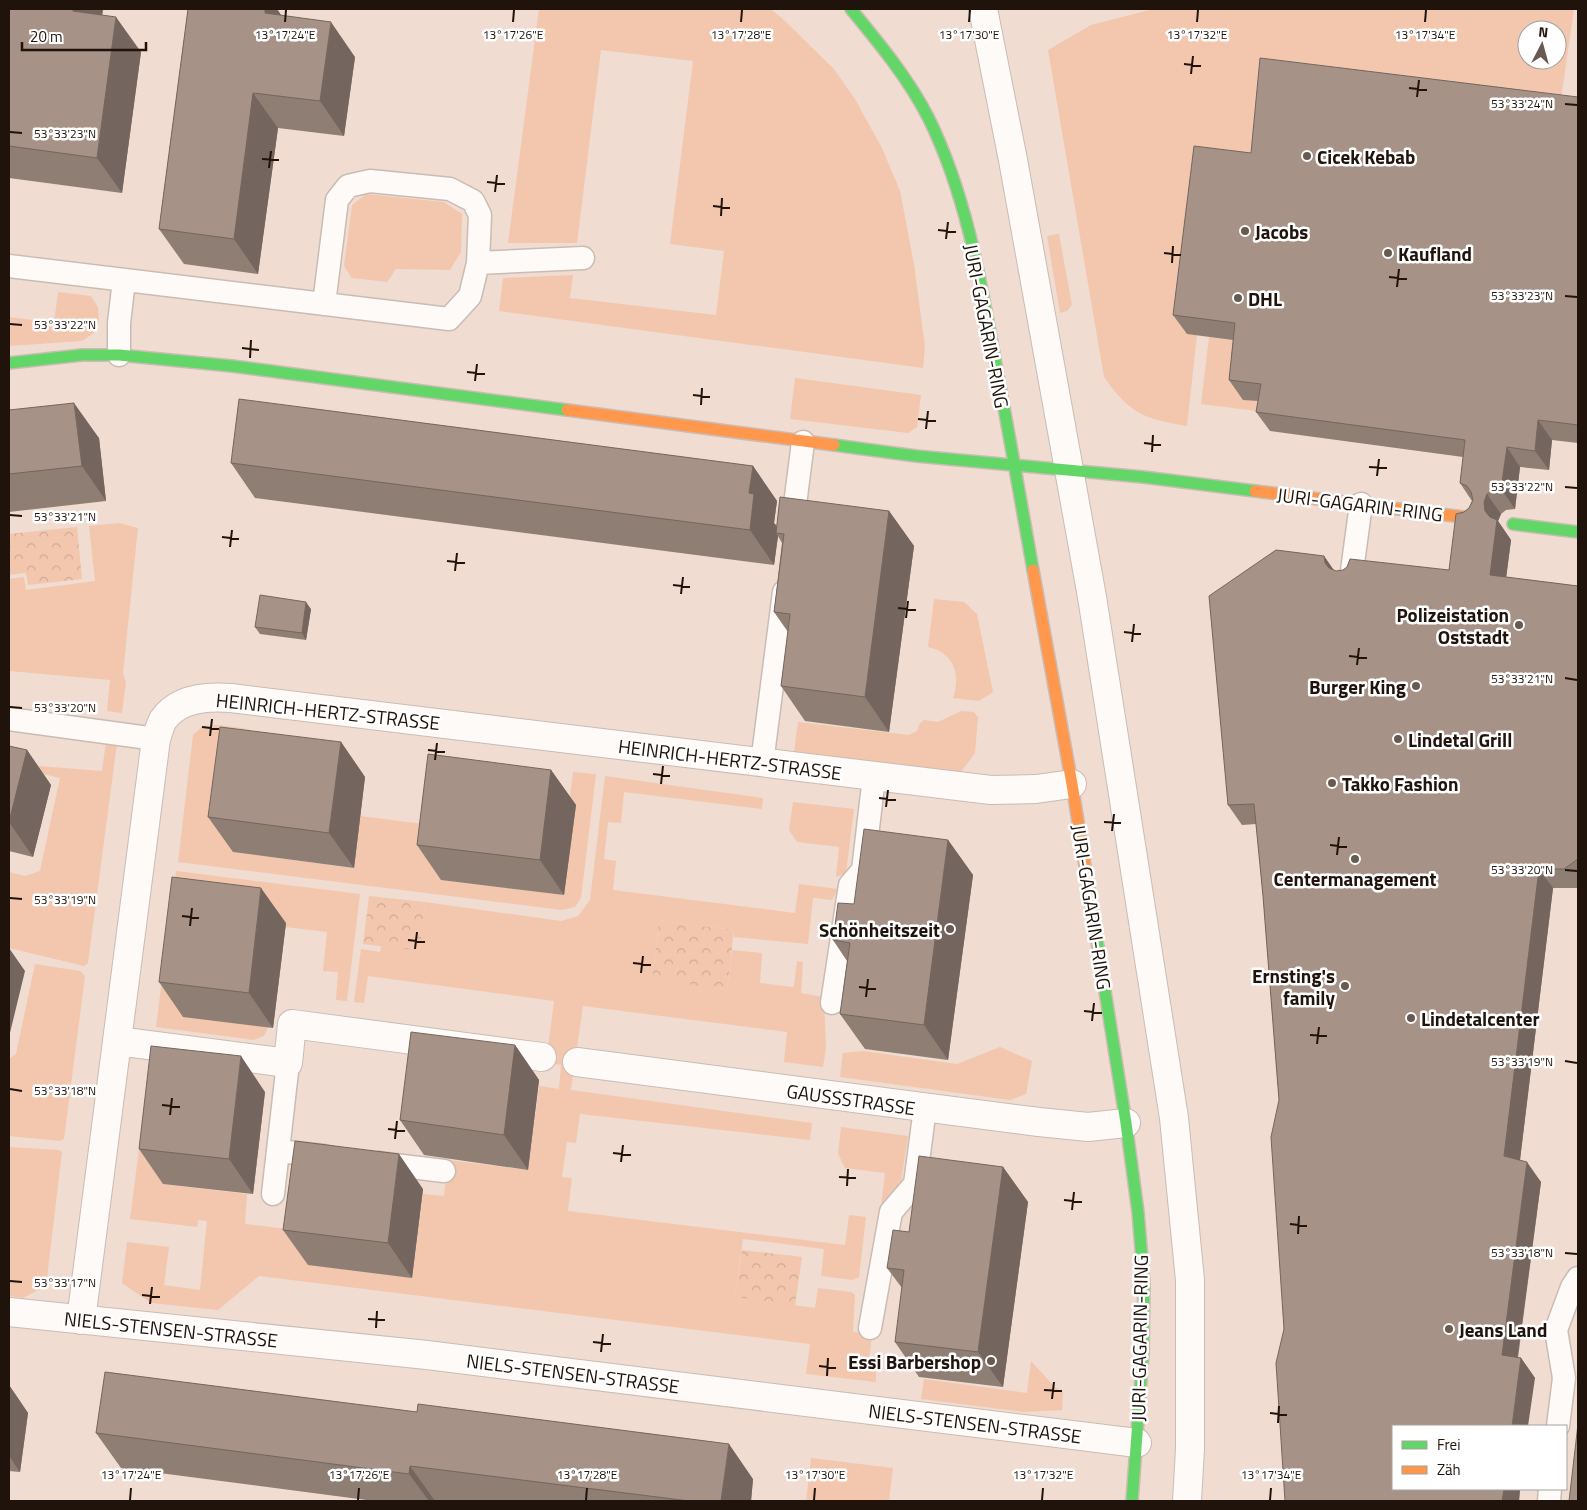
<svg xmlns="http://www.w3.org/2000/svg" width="1587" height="1510" font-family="'Titillium Web',sans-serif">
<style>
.grass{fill:#f2c7ae;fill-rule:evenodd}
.park{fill:url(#park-crowns)}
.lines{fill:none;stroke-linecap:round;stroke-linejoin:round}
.lane-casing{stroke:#cabcb4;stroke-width:25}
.street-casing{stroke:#cabcb4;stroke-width:30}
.fast-casing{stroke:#cabcb4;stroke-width:14}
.slow-casing{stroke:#cabcb4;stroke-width:14}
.lane{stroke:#fdfaf8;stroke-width:22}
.street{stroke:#fdfaf8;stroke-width:28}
.fast{stroke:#63d668;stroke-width:11}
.slow{stroke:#ff974d;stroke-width:11}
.wall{fill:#8f7e73}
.shaded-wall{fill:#74665e}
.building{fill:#a69286;stroke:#74665e}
.ticks{fill:none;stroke:#1f130c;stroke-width:2}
.poi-dot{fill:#685951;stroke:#fff;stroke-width:2}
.labels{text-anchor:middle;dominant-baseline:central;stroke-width:5;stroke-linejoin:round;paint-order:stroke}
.poi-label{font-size:19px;font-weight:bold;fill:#1f130c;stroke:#fff;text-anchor:start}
.street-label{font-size:19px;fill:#1f130c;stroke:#fff}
.ticks-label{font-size:12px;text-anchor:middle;fill:#1f130c;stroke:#fff;stroke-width:5;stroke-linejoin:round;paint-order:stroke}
</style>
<defs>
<pattern id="park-crowns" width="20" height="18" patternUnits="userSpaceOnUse" patternTransform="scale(1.25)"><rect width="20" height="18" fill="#f2c7ae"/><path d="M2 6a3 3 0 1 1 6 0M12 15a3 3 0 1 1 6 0" fill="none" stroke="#cfaa94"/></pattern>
</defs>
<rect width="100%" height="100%" fill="#f0dcd1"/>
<path class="grass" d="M 539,9 L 771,9 L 785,21 L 834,69 L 856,101 L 882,148 L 900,191 L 914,264 L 925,347 L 923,368 L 499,311 L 503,278 L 573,275 L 570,298 L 716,315 L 724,251 L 670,244 L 693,61 L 601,50 L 577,243 L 508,243 Z
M 1153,9 L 1574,9 L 1559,113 L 1197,335 L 1187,426 C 1144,419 1130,414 1104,377 L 1048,50 L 1091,25 ZM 1527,30 L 1557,30 L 1557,60 L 1527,60 Z
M 366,194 L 444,202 L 462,214 L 461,252 L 450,270 L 396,269 L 387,282 L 352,278 L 344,266 L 352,205 Z
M 1059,234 L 1072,305 L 1067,311 L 1060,313 L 1047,236 Z
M 58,292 L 91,296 L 98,307 L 99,321 L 94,333 L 82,341 L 9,346 L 9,317 L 54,323 Z
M 1209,337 L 1249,342 L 1274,404 L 1273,413 L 1201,404 Z
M 795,378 L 921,395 L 917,427 L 908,433 L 790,419 Z
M 119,523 L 138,528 L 123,673 L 126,682 L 122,713 L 107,711 L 110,680 L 9,671 L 9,579 L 24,577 L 26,590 L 95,581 L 89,526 Z
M 934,599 L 964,602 L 977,614 L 993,692 L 979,701 L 953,698 C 961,674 954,653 928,647 Z
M 961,711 L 974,712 L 978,717 L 975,753 L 960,773 L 794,752 L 798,722 L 909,735 L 917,731 L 920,723 L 924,720 L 938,722 Z
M 219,725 L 249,729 L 233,852 L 353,868 L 360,816 L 448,827 L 442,880 L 564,895 L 576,805 L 569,804 L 573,772 L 596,774 L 581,898 L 575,907 L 562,910 L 178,862 L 193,735 L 203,726 Z
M 106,742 L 117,743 L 88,963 L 84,966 L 9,948 L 9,872 L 25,876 L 40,871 L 60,778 L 27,770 L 27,765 L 102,771 Z
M 605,776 L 763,798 L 762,809 L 624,792 L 621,823 L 608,822 L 604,859 L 616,861 L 613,890 L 795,913 L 799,884 L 838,889 L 832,900 L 813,898 L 808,944 L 734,937 L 734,930 L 659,921 L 652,979 L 727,989 L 732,950 L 762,953 L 760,983 L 794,987 L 797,961 L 803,962 L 801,993 L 824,997 L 826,1048 L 823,1067 L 784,1062 L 787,1032 L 583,1006 L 571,1090 L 812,1123 L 810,1140 L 580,1114 L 576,1143 L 567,1142 L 562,1177 L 572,1178 L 568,1211 L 845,1245 L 849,1215 L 866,1217 L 859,1277 L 853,1280 L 821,1276 L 824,1249 L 743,1239 L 735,1297 L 815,1308 L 818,1288 L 851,1292 L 855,1295 L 853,1332 L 872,1334 L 868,1370 L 876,1371 L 876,1382 L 806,1374 L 810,1344 L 259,1276 L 218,1310 L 151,1303 L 122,1283 L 127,1242 L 169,1247 L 164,1285 L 200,1290 L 207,1221 L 198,1220 L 197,1227 L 130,1219 L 150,1063 L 163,1184 L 247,1194 L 245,1224 L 312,1232 L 412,1278 L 423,1194 L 444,1196 L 448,1160 L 528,1170 L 539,1086 L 559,1089 L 561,1065 L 546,1063 L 554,1001 L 368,976 L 364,1003 L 354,1002 L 361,949 L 380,952 L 381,946 L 419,950 L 425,902 L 561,921 L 578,916 L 590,900 Z
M 793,802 L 854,809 L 846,873 L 836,877 L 839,847 L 797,842 L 789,830 Z
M 176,871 L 360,894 L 347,1001 L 336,1000 L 338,972 L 323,971 L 327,932 L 285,927 L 286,923 L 268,1027 L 264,1036 L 254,1040 L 156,1027 Z
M 35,964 L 80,971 L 85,976 L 64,1139 L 60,1141 L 9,1136 L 9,1059 L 16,1054 Z
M 1000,1047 L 1032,1061 L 1026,1094 L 1010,1100 L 840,1077 L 843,1053 L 863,1051 L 957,1064 Z
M 841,1127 L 908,1136 L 901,1182 L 881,1205 L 885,1173 L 845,1168 L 838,1154 Z
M 9,1147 L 59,1150 L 62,1152 L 46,1286 L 23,1298 L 9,1296 Z
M 1031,1361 L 1056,1388 L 1063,1392 L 1062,1410 L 1023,1412 L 921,1399 L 924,1379 L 1027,1393 Z
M 811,1458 L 893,1468 L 889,1501 L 806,1501 Z"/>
<path class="park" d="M 77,527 L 82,579 L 28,585 L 26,573 L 9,575 L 9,534 Z
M 369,896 L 425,902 L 420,951 L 363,944 Z
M 659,921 L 734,930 L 727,989 L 652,980 Z
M 742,1250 L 802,1257 L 795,1306 L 735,1297 Z"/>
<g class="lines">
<g class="lane-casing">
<path id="lane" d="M 478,263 L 583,258
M 9,266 L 449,319 L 470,296 L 478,263 L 480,215 L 473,201 L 450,189 L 370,181 L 348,186 L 337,200 L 324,304
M 119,355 L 119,323 L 124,280
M 792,528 L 803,442
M 1351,578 L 1361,504
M 9,719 L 156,739
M 762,763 L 784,592
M 832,1003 L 850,885 L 863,870 L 874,777
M 278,1151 L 324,1156
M 378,1163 L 444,1171
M 273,1194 L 288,1063
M 870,1328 L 891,1212 L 915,1184 L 925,1108
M 1558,1426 L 1564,1378 L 1556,1330 L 1572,1287 L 1578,1278
M 1549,1501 L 1550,1489"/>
</g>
<g class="street-casing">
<path id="street" d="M 983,9 L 1013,160 L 1092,597 L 1174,1118 L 1190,1280 L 1190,1449 L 1187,1501
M 117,1041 L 288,1063 L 292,1024 L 542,1057
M 577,1062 L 1039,1122 L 1088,1127 L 1126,1123
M 9,1312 L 427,1355 L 1137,1443
M 81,1320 L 156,739 C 158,733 160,726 163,720 C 178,698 207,696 231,698 L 991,790 L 1036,789 L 1072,784"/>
</g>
<g class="fast-casing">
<path id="fast" d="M 851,9 C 879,43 908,78 928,117 C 966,193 981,282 996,365 C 1009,433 1021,502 1033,570
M 9,363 L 82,355 L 119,355 L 232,366 L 567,410
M 834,445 L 916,456 L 1143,477 L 1255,491
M 1513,524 L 1578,532
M 1087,878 L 1126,1123 L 1138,1212 L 1144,1284 L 1143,1353 L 1132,1501"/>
</g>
<g class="slow-casing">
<path id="slow" d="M 567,410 L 834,445
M 1255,491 L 1471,518
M 1033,570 L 1072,784 L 1087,878"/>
</g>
<use href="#lane" class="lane"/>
<use href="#street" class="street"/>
<use href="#fast" class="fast"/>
<use href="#slow" class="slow"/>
</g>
<path class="wall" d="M 9,9 L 103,9 L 102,15 L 141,52 L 122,193 L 9,178 Z
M 188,9 L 277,9 L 281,15 L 355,57 L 344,136 L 278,128 L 258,274 L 184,264 L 159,229 Z
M 1578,97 L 1578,443 L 1552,440 L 1549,470 L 1520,467 L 1515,509 L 1506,510 L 1501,514 L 1498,521 L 1511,540 L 1506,577 L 1578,586 L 1578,888 L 1553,888 L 1520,1160 L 1541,1182 L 1518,1358 L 1521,1358 L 1535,1378 L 1393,1489 L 1520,1489 L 1519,1501 L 1285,1501 L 1284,1329 L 1279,1100 L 1263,896 L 1256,824 L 1242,825 L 1228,805 L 1324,556 L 1334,571 L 1336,571 L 1449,570 L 1464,512 L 1469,508 L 1472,501 L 1460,483 L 1463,457 L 1270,431 L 1256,412 L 1258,401 L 1243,400 L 1229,380 L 1233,340 L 1187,334 L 1173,315 L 1251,153 Z
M 9,410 L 99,438 L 106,501 L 9,512 Z
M 231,463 L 753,466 L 777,501 L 774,523 L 777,526 L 889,511 L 914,546 L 889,732 L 805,721 L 781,686 L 788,632 L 774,612 L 782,543 L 778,536 L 774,565 L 255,498 Z
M 311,609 L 306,640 L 260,634 L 255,627 Z
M 341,742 L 365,777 L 354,868 L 233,852 L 208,817 Z
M 9,746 L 27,750 L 51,785 L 33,857 L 9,851 Z
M 551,770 L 576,805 L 564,895 L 441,880 L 417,845 Z
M 948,840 L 973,875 L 948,1060 L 865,1049 L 840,1014 L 847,961 L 833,940 L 854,904 Z
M 286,923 L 273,1028 L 183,1017 L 159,982 Z
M 515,1045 L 539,1080 L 528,1170 L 424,1155 L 400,1120 Z
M 265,1092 L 253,1194 L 163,1184 L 139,1149 Z
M 1003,1167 L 1028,1202 L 1003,1387 L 919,1377 L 895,1342 L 902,1288 L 887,1268 L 909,1232 Z
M 423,1189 L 412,1278 L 308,1265 L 283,1230 Z
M 9,1385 L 28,1413 L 20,1472 L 9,1471 Z
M 96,1433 L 753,1479 L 751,1501 L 374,1501 L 121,1468 Z"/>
<path class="shaded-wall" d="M 73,9 L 103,9 L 98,46 L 73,11 Z
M 265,9 L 277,9 L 291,30 L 265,13 Z
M 116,17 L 141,52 L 122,193 L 97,158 Z
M 331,22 L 355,57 L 344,136 L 320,101 Z
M 253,93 L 278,128 L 258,274 L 234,239 Z
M 74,403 L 99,438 L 106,501 L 82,466 Z
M 1538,420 L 1552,440 L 1549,470 L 1535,451 Z
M 1507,447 L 1520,467 L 1515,509 L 1501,489 Z
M 753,466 L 777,501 L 774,523 L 779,529 L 776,533 L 778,536 L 774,565 L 750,530 L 749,493 Z
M 1487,494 L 1501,514 L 1498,521 L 1511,540 L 1504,595 L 1490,575 L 1484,502 Z
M 889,511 L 914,546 L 889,732 L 865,697 Z
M 1324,556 L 1338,576 L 1339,583 L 1325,563 Z
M 306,602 L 311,609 L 306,640 L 302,633 Z
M 341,742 L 365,777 L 354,868 L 329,833 Z
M 27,750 L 51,785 L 33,857 L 9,822 Z
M 551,770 L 576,805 L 564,895 L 540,860 Z
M 948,840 L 973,875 L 948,1060 L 924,1025 Z
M 1539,869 L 1553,888 L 1518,1176 L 1504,1156 Z
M 261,888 L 286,923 L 273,1028 L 249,993 Z
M 9,948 L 25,971 L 9,1037 Z
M 515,1045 L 539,1080 L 528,1170 L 504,1135 Z
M 241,1056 L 265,1092 L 253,1194 L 229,1159 Z
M 399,1154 L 423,1189 L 412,1278 L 388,1243 Z
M 1527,1162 L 1541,1182 L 1515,1375 L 1502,1355 Z
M 1003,1167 L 1028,1202 L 1003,1387 L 978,1352 Z
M 1521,1358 L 1535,1378 L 1528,1426 L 1512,1426 Z
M 9,1385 L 28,1413 L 20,1472 L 9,1456 Z
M 729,1444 L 753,1479 L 751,1501 L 721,1501 Z
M 410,1466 L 435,1501 L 429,1501 L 409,1474 Z
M 1504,1489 L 1520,1489 L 1519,1501 L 1502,1501 Z"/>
<path class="building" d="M 9,9 L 73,9 L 73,11 L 116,17 L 97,158 L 9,146 Z
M 188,9 L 265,9 L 265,13 L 331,22 L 320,101 L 253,93 L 234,239 L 159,229 Z
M 1260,58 L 1578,97 L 1578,425 L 1538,420 L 1535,451 L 1507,447 L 1501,489 L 1493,490 L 1487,494 L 1484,502 L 1485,511 L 1490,517 L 1497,520 L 1490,575 L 1578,586 L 1578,859 L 1564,869 L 1539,869 L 1504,1156 L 1527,1162 L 1502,1355 L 1521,1358 L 1512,1426 L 1393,1426 L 1393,1489 L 1504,1489 L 1502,1501 L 1285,1501 L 1276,1363 L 1284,1329 L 1271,1137 L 1279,1100 L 1263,896 L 1254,804 L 1228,805 L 1209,596 L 1276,550 L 1324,556 L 1325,563 L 1329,568 L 1336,571 L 1343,570 L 1347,567 L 1350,559 L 1449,570 L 1456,514 L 1464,512 L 1469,508 L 1473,500 L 1471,492 L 1467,486 L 1460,483 L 1465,440 L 1256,412 L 1261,384 L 1229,380 L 1235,323 L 1173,315 L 1194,146 L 1251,153 Z
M 239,399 L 753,466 L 749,493 L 754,494 L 750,530 L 231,463 Z
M 74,403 L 82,466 L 9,474 L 9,410 Z
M 780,497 L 889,511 L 865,697 L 781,686 L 790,614 L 774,612 L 784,534 L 776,533 Z
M 260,595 L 306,602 L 302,633 L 255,627 Z
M 220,727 L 341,742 L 329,833 L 208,817 Z
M 9,746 L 27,750 L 9,822 Z
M 428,754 L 551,770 L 540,860 L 417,845 Z
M 864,829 L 948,840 L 924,1025 L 840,1014 L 850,943 L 833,940 L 838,903 L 854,904 Z
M 172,877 L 261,888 L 249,993 L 159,982 Z
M 411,1032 L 515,1045 L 504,1135 L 400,1120 Z
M 151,1046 L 241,1056 L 229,1159 L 139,1149 Z
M 295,1141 L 399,1154 L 388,1243 L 283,1230 Z
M 919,1156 L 1003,1167 L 978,1352 L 895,1342 L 904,1270 L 887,1268 L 893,1230 L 909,1232 Z
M 105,1372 L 417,1412 L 418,1404 L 729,1444 L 721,1501 L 689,1501 L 410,1466 L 409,1474 L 96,1433 Z
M 1578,1424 L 1578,1501 L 1569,1501 Z"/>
<path class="ticks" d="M 285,22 L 286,10M 513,22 L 514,10M 741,22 L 742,10M 969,22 L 970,10M 1197,22 L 1198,10M 1425,22 L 1426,10M 1184,64 L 1201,66M 1191,74 L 1193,56M 1409,88 L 1427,90M 1417,97 L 1419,80M 1565,104 L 1577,105M 10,132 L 22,133M 262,159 L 279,160M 269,168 L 271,151M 487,182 L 505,184M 495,192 L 497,175M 713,206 L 730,208M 721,216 L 722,198M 938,230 L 956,232M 946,239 L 948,222M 1164,253 L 1181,255M 1172,263 L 1173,246M 1389,277 L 1407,279M 1397,287 L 1399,269M 1565,296 L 1577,297M 10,324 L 22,325M 242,348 L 259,350M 250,358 L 251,340M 467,372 L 485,374M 475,381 L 477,364M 693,395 L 710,397M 701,405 L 702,388M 918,419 L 936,421M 926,429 L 928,411M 1144,443 L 1161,445M 1152,452 L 1153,435M 1369,467 L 1387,468M 1377,476 L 1379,459M 1565,487 L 1577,488M 10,515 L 22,516M 222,537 L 239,539M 230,547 L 232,530M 447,561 L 465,563M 455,571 L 457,553M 673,585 L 690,587M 681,594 L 683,577M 898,608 L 916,610M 906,618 L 908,601M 1124,632 L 1141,634M 1132,642 L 1134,624M 1349,656 L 1367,658M 1357,665 L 1359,648M 1565,678 L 1577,680M 10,707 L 22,708M 202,727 L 219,729M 210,736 L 212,719M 428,750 L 445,752M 435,760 L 437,743M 653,774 L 670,776M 661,784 L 663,766M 879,798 L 896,800M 886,807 L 888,790M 1104,822 L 1121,823M 1112,831 L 1114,814M 1330,845 L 1347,847M 1337,855 L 1339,837M 1565,870 L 1577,871M 10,898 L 22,899M 182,916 L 199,918M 190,926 L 192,908M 408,940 L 425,942M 415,949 L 417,932M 633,963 L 651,965M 641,973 L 643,956M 859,987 L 876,989M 866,997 L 868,979M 1084,1011 L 1102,1013M 1092,1021 L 1094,1003M 1310,1035 L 1327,1036M 1317,1044 L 1319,1027M 1565,1061 L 1577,1063M 10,1089 L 22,1091M 162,1105 L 180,1107M 170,1115 L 172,1098M 388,1129 L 405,1131M 395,1139 L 397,1121M 613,1153 L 631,1155M 621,1162 L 623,1145M 839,1177 L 856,1178M 847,1186 L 848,1169M 1064,1200 L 1082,1202M 1072,1210 L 1074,1192M 1290,1224 L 1307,1226M 1298,1234 L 1299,1216M 1565,1253 L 1577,1254M 10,1281 L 22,1282M 142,1295 L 160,1297M 150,1304 L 152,1287M 368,1319 L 385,1320M 376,1328 L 377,1311M 593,1342 L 611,1344M 601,1352 L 603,1334M 819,1366 L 836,1368M 827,1376 L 828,1358M 1044,1390 L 1062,1391M 1052,1399 L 1054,1382M 1270,1413 L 1287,1415M 1278,1423 L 1279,1406M 130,1500 L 131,1488M 358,1500 L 359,1488M 586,1500 L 587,1488M 814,1500 L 815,1488M 1042,1500 L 1043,1488M 1270,1500 L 1271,1488"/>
<g class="poi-dot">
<circle cx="1307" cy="156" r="5"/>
<circle cx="1245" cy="231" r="5"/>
<circle cx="1388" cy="253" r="5"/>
<circle cx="1238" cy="298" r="5"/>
<circle cx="1519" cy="625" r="5"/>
<circle cx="1416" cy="686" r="5"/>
<circle cx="1398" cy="739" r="5"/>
<circle cx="1332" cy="783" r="5"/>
<circle cx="1355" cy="859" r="5"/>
<circle cx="950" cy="929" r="5"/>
<circle cx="1345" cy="986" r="5"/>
<circle cx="1411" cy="1018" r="5"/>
<circle cx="1449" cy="1329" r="5"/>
<circle cx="991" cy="1361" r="5"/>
</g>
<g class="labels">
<g class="poi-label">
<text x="1317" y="156">Cicek Kebab</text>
<text x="1255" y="231">Jacobs</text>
<text x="1398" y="253">Kaufland</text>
<text x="1248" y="298">DHL</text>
<text x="1509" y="614" text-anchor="end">Polizeistation<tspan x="1509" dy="22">Oststadt</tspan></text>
<text x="1406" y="686" text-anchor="end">Burger King</text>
<text x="1408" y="739">Lindetal Grill</text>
<text x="1342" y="783">Takko Fashion</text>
<text x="1355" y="878" text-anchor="middle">Centermanagement</text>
<text x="940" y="929" text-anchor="end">Schönheitszeit</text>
<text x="1335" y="975" text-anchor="end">Ernsting's<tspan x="1335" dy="22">family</tspan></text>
<text x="1421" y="1018">Lindetalcenter</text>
<text x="1459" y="1329">Jeans Land</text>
<text x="981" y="1361" text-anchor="end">Essi Barbershop</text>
</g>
<g class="street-label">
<text transform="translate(987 326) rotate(79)">JURI-GAGARIN-RING</text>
<text transform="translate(1360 504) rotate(7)">JURI-GAGARIN-RING</text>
<text transform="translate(328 711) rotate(6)">HEINRICH-HERTZ-STRASSE</text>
<text transform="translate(730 759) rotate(7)">HEINRICH-HERTZ-STRASSE</text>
<text transform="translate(1092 907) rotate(81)">JURI-GAGARIN-RING</text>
<text transform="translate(851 1099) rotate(8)">GAUSSSTRASSE</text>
<text transform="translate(171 1329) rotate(6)">NIELS-STENSEN-STRASSE</text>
<text transform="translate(1139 1338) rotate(-89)">JURI-GAGARIN-RING</text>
<text transform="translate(573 1373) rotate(7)">NIELS-STENSEN-STRASSE</text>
<text transform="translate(975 1423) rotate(7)">NIELS-STENSEN-STRASSE</text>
</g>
</g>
<g class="ticks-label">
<text x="285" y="39">13°17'24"E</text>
<text x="513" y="39">13°17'26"E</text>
<text x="741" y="39">13°17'28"E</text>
<text x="969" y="39">13°17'30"E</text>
<text x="1197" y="39">13°17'32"E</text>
<text x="1425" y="39">13°17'34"E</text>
<text x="1522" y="108">53°33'24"N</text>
<text x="65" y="138">53°33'23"N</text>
<text x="1522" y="300">53°33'23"N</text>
<text x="65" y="329">53°33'22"N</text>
<text x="1522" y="491">53°33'22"N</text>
<text x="65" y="521">53°33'21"N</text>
<text x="1522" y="683">53°33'21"N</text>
<text x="65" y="712">53°33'20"N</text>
<text x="1522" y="874">53°33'20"N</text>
<text x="65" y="904">53°33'19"N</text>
<text x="1522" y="1066">53°33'19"N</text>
<text x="65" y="1095">53°33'18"N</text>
<text x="1522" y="1257">53°33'18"N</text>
<text x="65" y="1287">53°33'17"N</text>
<text x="131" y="1479">13°17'24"E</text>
<text x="359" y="1479">13°17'26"E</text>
<text x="587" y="1479">13°17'28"E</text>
<text x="815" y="1479">13°17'30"E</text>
<text x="1043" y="1479">13°17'32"E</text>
<text x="1271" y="1479">13°17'34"E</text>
</g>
<rect width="1587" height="1510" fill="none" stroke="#1f130c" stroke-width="20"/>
<rect x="1392" y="1425" width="175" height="65" fill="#ffffff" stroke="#a5a19e"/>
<rect x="1402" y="1441" width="25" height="8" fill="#63d668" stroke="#a5a19e"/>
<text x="1437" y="1450" font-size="15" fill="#1f130c">Frei</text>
<rect x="1402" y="1466" width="25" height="8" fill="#ff974d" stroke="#a5a19e"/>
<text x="1437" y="1475" font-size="15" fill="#1f130c">Zäh</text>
<g transform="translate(1542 45) rotate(6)"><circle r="24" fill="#ffffff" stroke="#a5a19e"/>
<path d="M0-4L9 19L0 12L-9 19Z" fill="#685951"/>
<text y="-8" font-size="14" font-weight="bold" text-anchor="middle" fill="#1f130c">N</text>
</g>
<path d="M22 42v8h124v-8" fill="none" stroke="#1f130c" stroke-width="2.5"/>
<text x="30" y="42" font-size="15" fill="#1f130c" stroke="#ffffff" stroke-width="4" paint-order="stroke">20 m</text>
</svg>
